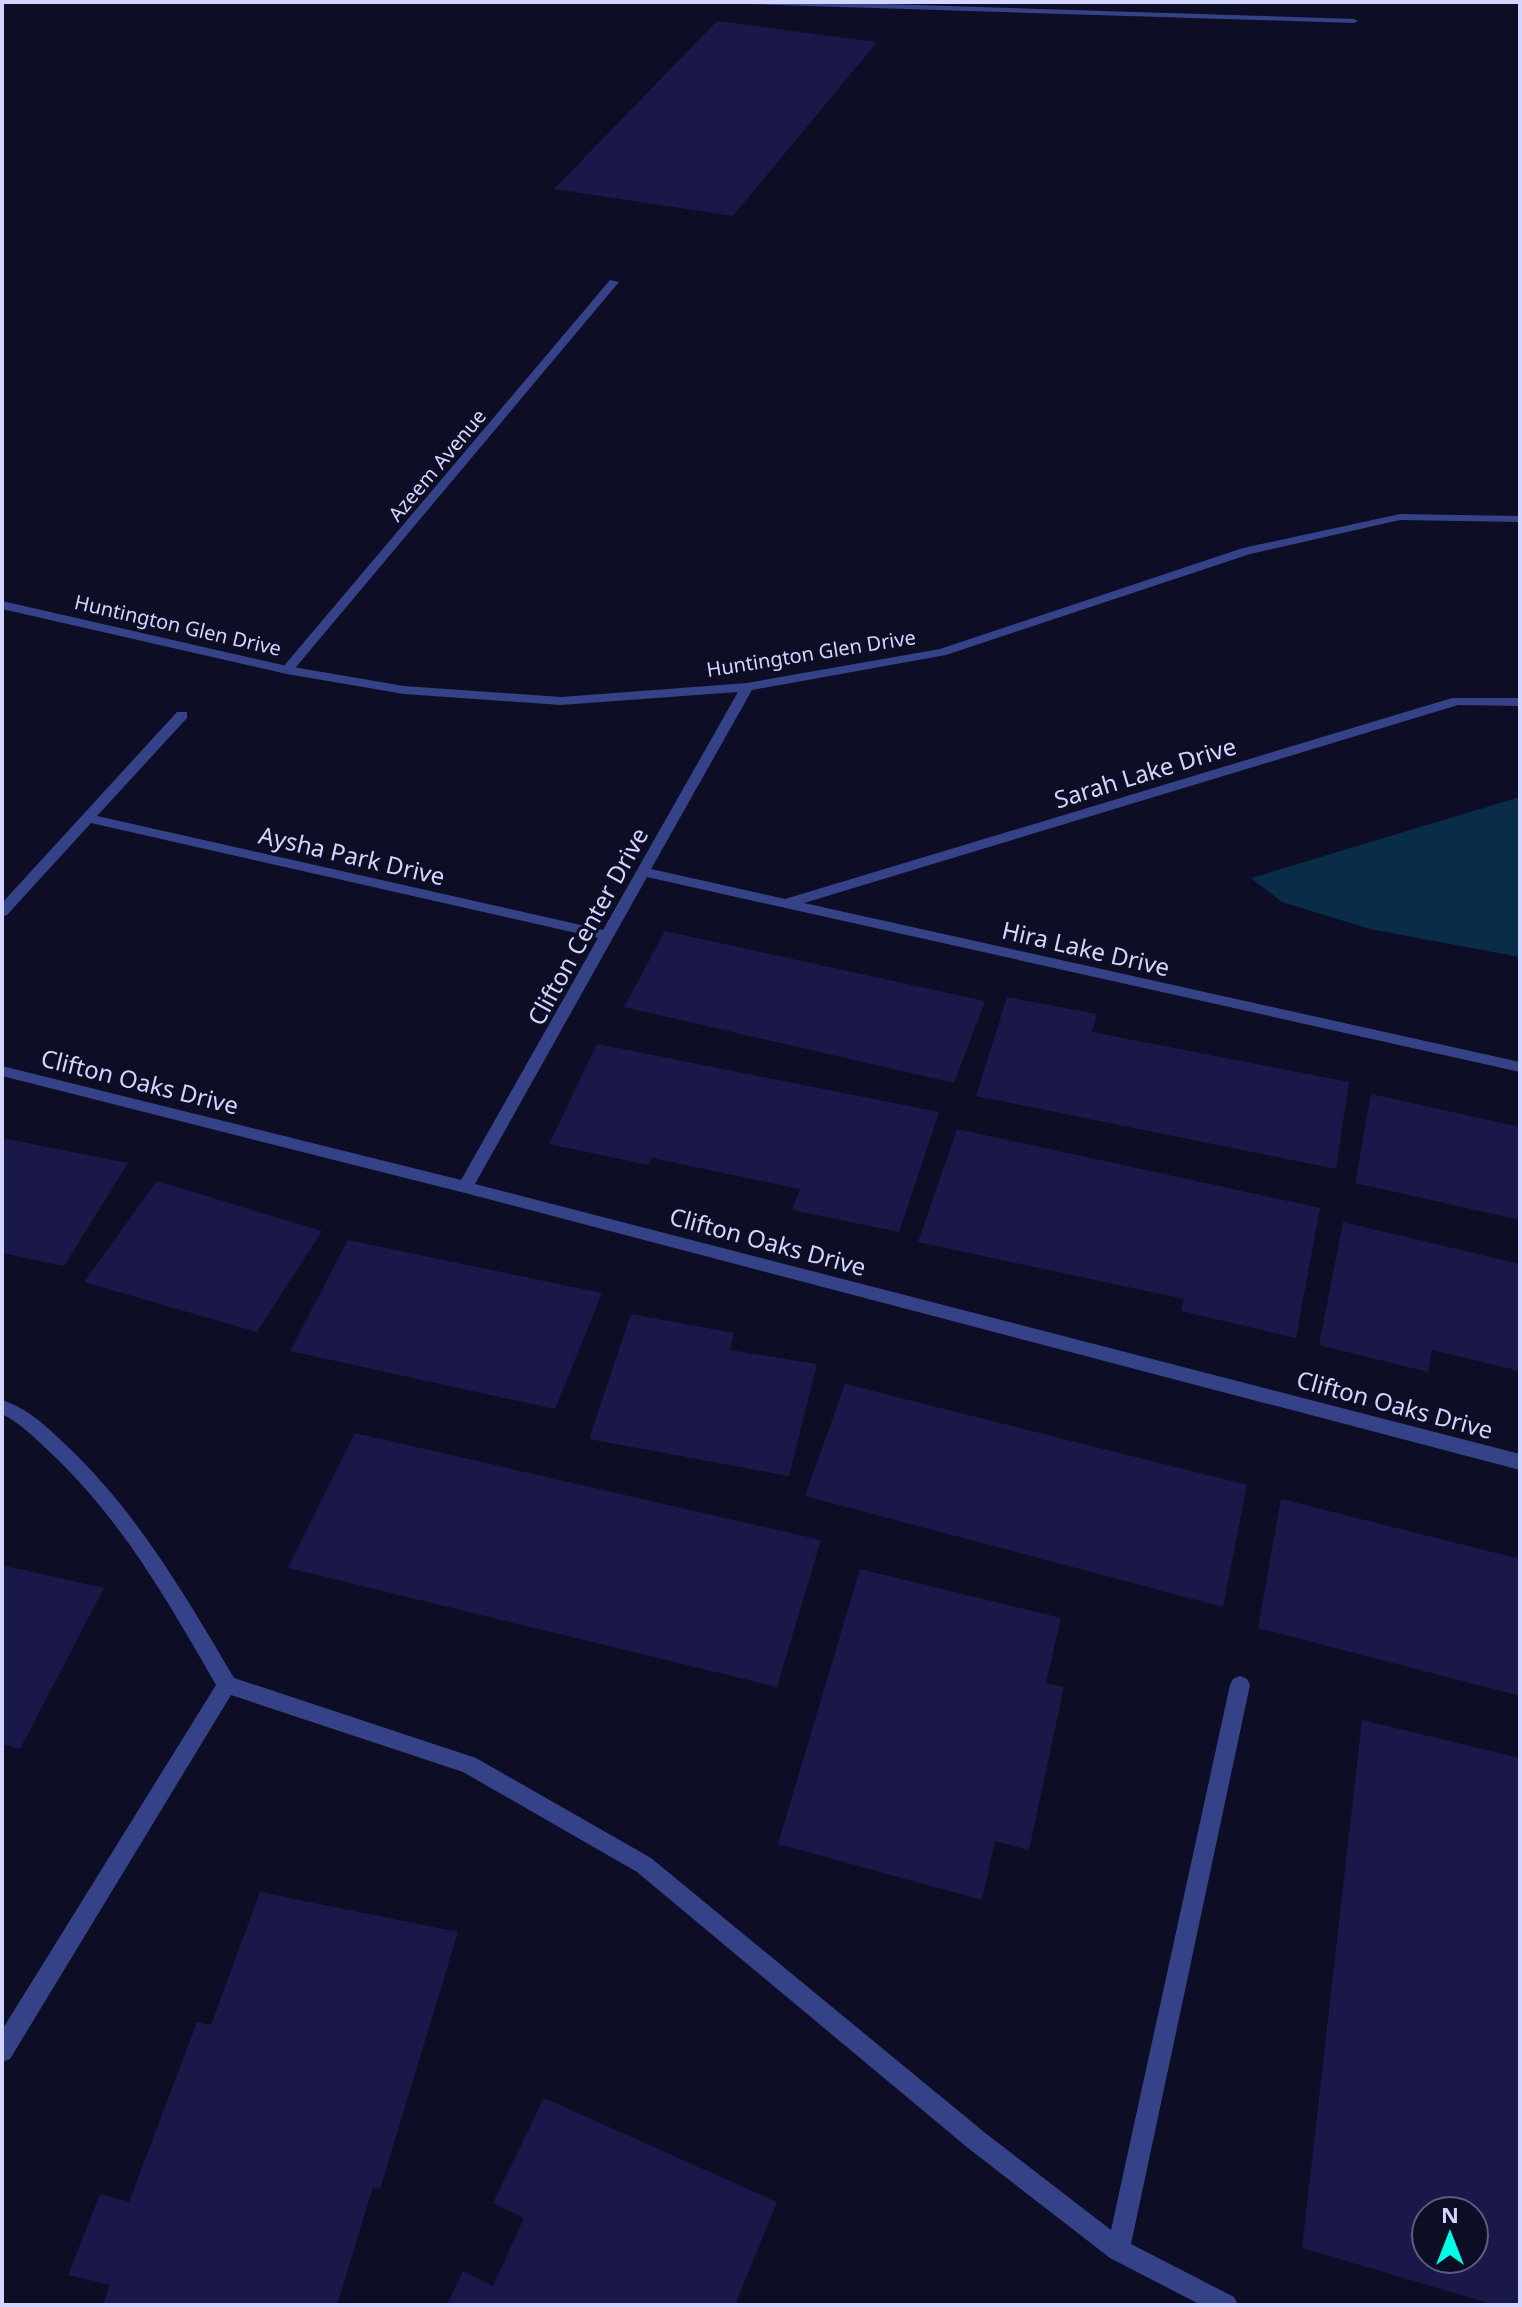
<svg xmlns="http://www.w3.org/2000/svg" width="1522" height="2307" font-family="'Noto Sans',sans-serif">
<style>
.water{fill:#092c49}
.building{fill:#191848;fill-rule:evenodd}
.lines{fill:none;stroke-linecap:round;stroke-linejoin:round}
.service{fill:#354287;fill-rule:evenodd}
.minor{fill:#354287;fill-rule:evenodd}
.labels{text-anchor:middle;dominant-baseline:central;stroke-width:6;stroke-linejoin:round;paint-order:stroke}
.far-street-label{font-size:20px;fill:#d2d5ff;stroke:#0d0e25}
.street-label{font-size:24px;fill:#d2d5ff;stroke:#0d0e25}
</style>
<rect width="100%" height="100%" fill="#0d0e25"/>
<path class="water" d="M 1520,797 L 1520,957 L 1370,929 L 1282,902 L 1251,878 Z"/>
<path class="building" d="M 717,21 L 877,42 L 733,216 L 554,189 Z
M 665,931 L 985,1001 L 954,1083 L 624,1007 Z
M 1007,997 L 1097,1014 L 1092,1032 L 1349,1082 L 1336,1169 L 976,1096 Z
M 597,1044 L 939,1112 L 899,1232 L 792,1210 L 800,1189 L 652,1158 L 648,1165 L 549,1144 Z
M 1371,1094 L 1520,1127 L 1520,1220 L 1355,1183 Z
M 957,1129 L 1320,1208 L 1296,1338 L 1181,1311 L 1184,1299 L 918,1242 Z
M 2,1138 L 128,1163 L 64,1266 L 2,1253 Z
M 157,1181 L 322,1231 L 257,1332 L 84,1282 Z
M 1343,1222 L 1520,1264 L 1520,1371 L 1432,1350 L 1428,1372 L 1319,1345 Z
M 348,1240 L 602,1293 L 555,1409 L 290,1351 Z
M 631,1314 L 734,1333 L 730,1350 L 817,1364 L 789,1476 L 589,1439 Z
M 845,1384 L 1247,1485 L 1223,1607 L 805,1496 Z
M 355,1433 L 821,1540 L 777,1687 L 288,1568 Z
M 1281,1499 L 1520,1559 L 1520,1696 L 1258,1628 Z
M 2,1565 L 104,1588 L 20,1749 L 2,1744 Z
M 860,1569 L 1061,1618 L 1046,1683 L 1064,1687 L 1029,1850 L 995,1841 L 982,1900 L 778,1844 Z
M 1362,1720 L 1520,1758 L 1520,2305 L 1495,2305 L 1302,2248 ZM 1426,2211 L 1474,2211 L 1474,2259 L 1426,2259 Z
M 260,1892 L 458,1932 L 380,2189 L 373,2187 L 337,2305 L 103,2305 L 110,2285 L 68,2275 L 100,2194 L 129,2202 L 197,2022 L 211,2025 Z
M 544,2098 L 777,2202 L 735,2305 L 447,2305 L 463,2271 L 493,2286 L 524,2218 L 493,2203 Z"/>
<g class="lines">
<path class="service" d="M 744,2 L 825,2 L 1354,19 L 1358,21 L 1354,23 L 748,4 Z
M 610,280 L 619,282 L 291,673 L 283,673 L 283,667 Z"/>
<path class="minor" d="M 1400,514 L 1520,516 L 1520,522 L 1400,520 L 1250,554 L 946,655 L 752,690 L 651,869 L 785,899 L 1452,698 L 1520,698 L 1520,706 L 1458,705 L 804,903 L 1520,1062 L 1520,1072 L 647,877 L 475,1184 L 1520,1454 L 1520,1470 L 465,1193 L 2,1076 L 2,1066 L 461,1180 L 598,938 L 91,823 L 7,915 L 2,917 L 2,903 L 177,712 L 187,712 L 187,718 L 97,816 L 603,930 L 738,692 L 561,705 L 404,694 L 287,674 L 2,609 L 2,601 L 287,666 L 404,686 L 561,697 L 747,683 L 940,649 L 1243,548 Z
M 2,1400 C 29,1409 46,1426 66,1445 C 137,1512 185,1595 234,1678 L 476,1758 L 651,1858 L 984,2132 L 1111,2230 L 1230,1685 L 1233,1679 L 1240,1676 L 1247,1679 L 1250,1685 L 1131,2244 L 1234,2297 L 1238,2305 L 1201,2305 L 1110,2258 L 968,2148 L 637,1872 L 463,1772 L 231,1695 L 10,2059 L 2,2062 L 2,2030 L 216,1685 C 169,1603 123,1522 54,1456 C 38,1441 22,1424 2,1414 Z"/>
</g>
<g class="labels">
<g class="far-street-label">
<text transform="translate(437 465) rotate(-50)">Azeem Avenue</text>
<text transform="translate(178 625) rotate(13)">Huntington Glen Drive</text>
<text transform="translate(811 653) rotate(-9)">Huntington Glen Drive</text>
</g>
<g class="street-label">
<text transform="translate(1145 772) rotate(-17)">Sarah Lake Drive</text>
<text transform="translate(352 855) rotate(13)">Aysha Park Drive</text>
<text transform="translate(587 926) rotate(-61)">Clifton Center Drive</text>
<text transform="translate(1086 948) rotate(13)">Hira Lake Drive</text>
<text transform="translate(140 1081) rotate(14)">Clifton Oaks Drive</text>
<text transform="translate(768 1241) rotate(15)">Clifton Oaks Drive</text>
<text transform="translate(1395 1404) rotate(15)">Clifton Oaks Drive</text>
</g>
</g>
<rect width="1522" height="2307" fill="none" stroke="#d2d5ff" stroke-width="8"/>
<g transform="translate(1450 2235)"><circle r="38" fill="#0d0e25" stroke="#5c5e7c" stroke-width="2"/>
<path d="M0-6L14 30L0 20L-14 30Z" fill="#00fde6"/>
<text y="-12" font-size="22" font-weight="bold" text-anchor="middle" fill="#d2d5ff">N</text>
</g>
</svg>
